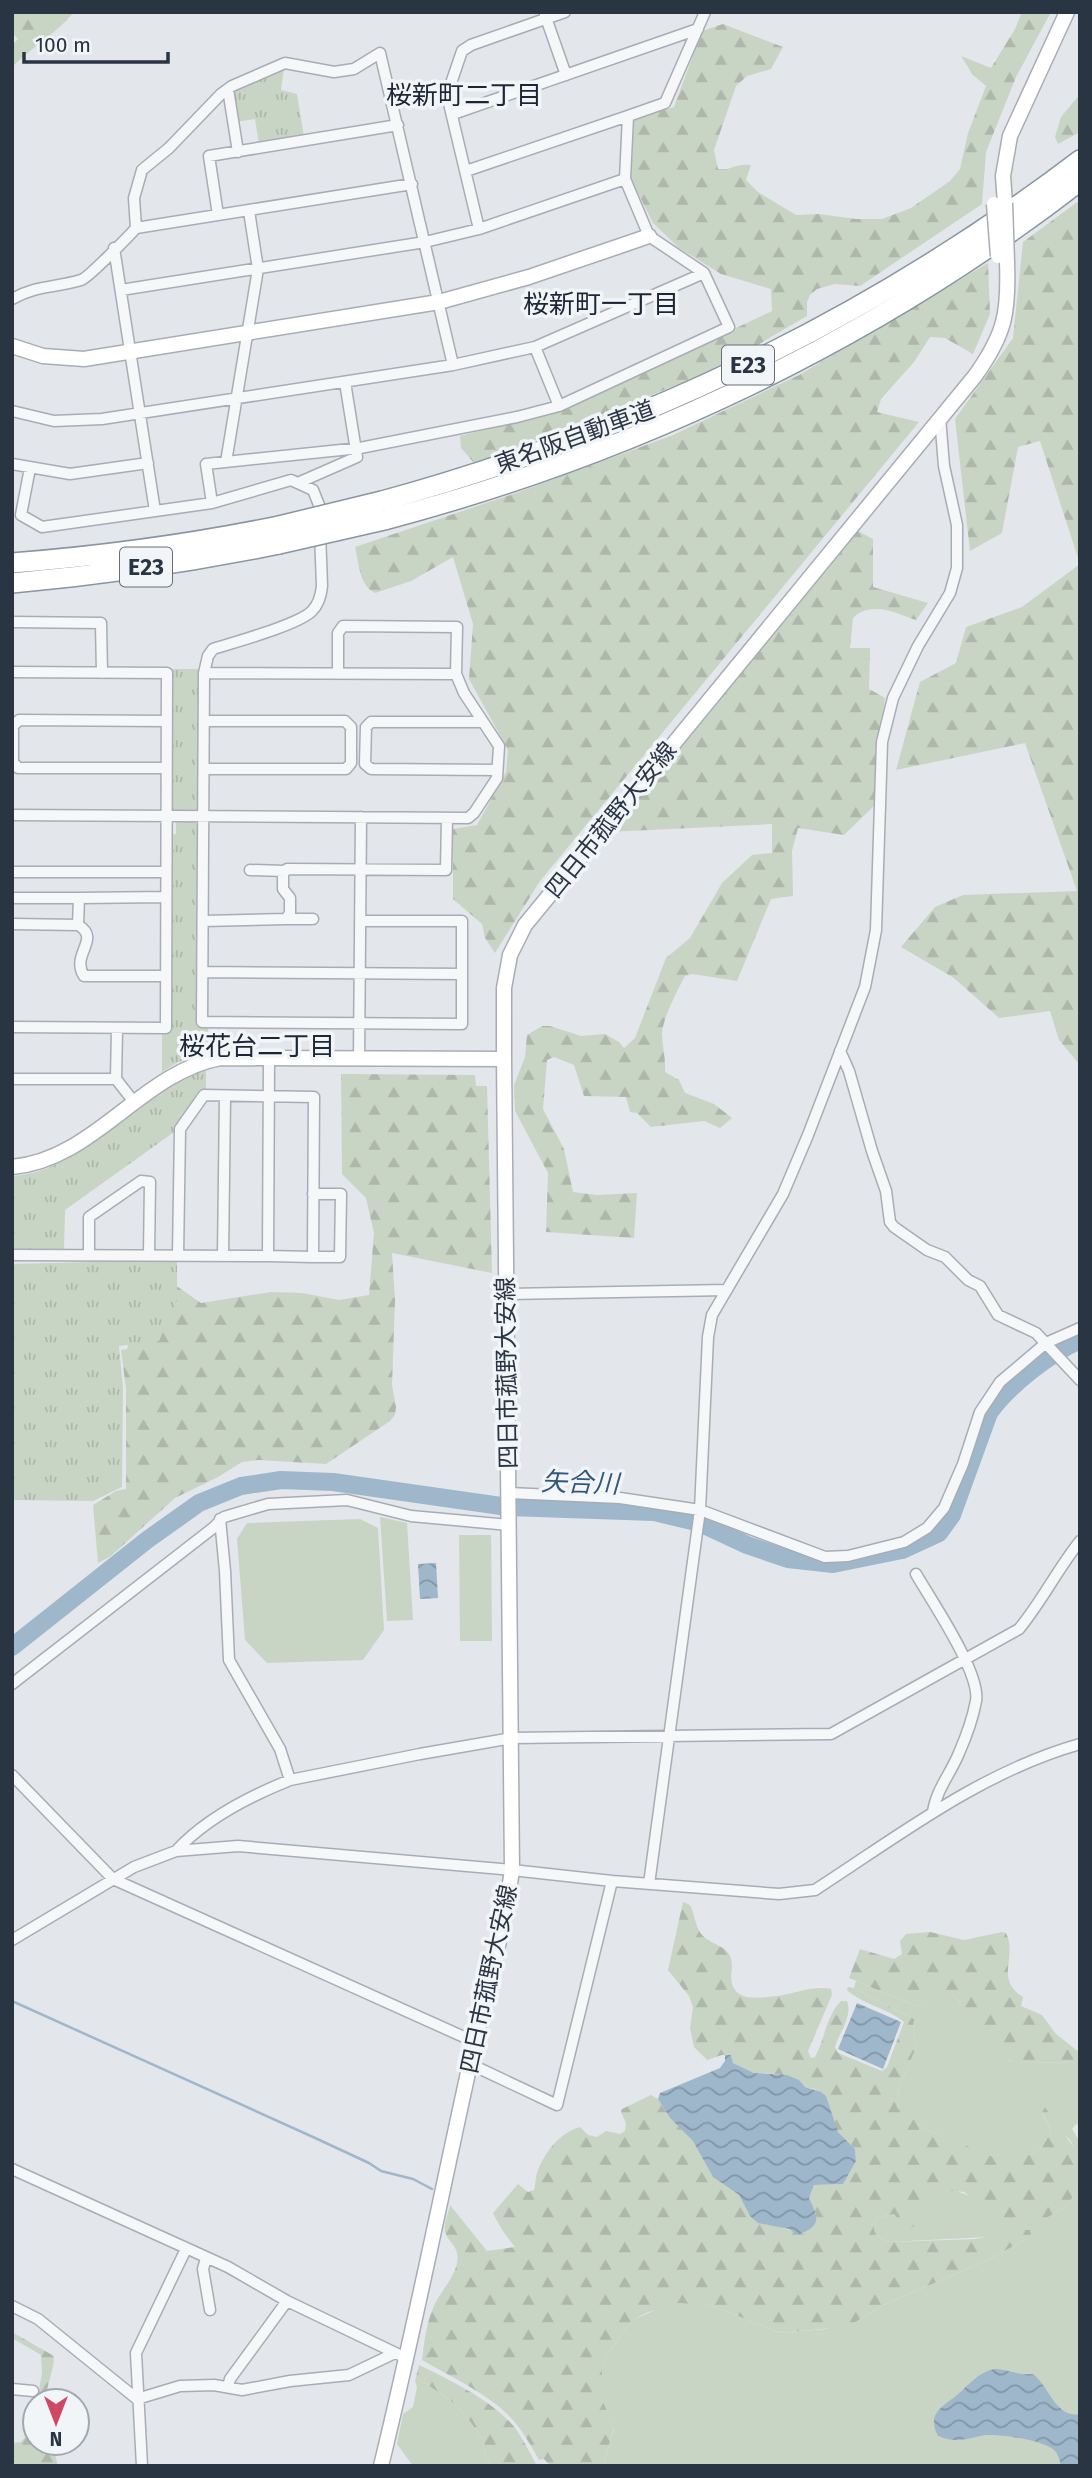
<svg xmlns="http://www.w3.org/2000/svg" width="1092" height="2478" font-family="'Fira Sans','Noto Sans JP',sans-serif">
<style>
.green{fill:#c9d5c4}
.forest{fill:url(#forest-firs)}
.park{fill:url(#park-tufts)}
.water{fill:url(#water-waves)}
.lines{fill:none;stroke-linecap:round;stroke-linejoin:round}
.stream{stroke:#9eb7cb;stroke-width:2.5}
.river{stroke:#9eb7cb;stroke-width:18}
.street-casing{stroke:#a8adb5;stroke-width:13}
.secondary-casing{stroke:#a8adb5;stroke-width:17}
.highway-casing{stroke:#8a95a2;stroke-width:22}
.street{stroke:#f6f7f9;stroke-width:10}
.secondary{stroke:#fff;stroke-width:14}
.highway{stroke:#fff;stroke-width:19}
.secondary-bridge-casing{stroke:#a8adb5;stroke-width:17;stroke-linecap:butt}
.highway-bridge-casing{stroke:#8a95a2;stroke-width:22;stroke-linecap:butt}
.secondary-bridge{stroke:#fff;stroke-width:14}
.highway-bridge{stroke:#fff;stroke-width:19}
.labels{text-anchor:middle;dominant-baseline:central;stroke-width:7;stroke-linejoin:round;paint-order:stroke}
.shield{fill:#f2f5f8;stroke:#666f79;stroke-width:2}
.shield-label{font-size:23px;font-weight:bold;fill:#2a3543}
.street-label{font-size:24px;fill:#2a3543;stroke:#f2f5f8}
.neighbourhood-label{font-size:26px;fill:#1c2634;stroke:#f2f5f8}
.water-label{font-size:26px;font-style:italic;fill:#345778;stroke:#f2f5f8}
</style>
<defs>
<pattern id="forest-firs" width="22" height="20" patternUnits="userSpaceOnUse" patternTransform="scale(1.75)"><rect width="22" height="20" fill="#c9d5c4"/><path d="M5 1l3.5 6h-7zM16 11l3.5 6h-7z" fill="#adb7aa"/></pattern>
<pattern id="park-tufts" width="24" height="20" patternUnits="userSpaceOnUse" patternTransform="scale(1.75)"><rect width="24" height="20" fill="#c9d5c4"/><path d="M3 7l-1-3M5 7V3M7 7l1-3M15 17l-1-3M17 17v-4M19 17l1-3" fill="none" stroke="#adb7aa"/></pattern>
<pattern id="water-waves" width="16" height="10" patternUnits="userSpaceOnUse" patternTransform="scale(1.75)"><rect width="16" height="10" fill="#9eb7cb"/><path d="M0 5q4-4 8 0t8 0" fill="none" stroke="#8196a6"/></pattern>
</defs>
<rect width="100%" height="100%" fill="#e3e6eb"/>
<path class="green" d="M 380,1517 L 407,1523 L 413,1620 L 387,1621 Z
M 360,1519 L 378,1528 L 384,1630 L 363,1660 L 267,1663 L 245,1640 L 237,1539 L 247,1523 Z
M 459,1535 L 491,1535 L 492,1641 L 460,1641 Z
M 856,1981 L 918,2007 L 933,1986 C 945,1990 956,1993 961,2005 L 1011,2062 L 1080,2063 L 1080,2126 L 1076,2124 L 1072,2129 L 1080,2142 L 1080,2159 L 1070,2140 L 1042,2113 L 1051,2131 C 1038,2159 1026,2158 998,2154 L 993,2158 L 923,2128 L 897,2108 L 899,2088 L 917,2045 L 913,2032 L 914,2019 L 854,1988 Z
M 1080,2186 L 1080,2466 L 603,2466 L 614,2429 L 602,2399 L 602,2370 L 607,2354 L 633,2320 L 662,2307 L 679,2303 L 696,2304 L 713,2306 L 780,2333 L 825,2329 L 854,2323 L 883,2305 L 988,2260 L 1028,2238 L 987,2237 L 889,2242 C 877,2239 870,2230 876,2218 L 894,2214 L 904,2225 L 921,2216 L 931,2200 L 943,2190 L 957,2191 L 969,2196 L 1048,2217 L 1067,2205 Z
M 416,2377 L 450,2400 L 467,2417 L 483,2440 L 485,2455 L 491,2466 L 413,2466 L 397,2444 L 403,2414 L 413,2407 L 417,2387 L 415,2381 Z"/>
<path class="forest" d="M 12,12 L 74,12 C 57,33 32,47 12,67 L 12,45 L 18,39 L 12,33 Z
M 1022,12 L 1051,12 L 1016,77 L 986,152 L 982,204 L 860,286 L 835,284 L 817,289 L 810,295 L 807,302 L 807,316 L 713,371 L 475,464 L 461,448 L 460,436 L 561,411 L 772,311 L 771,289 L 721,274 L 679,248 L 653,223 L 631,179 L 634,120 L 674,107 L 702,31 L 723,24 L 783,47 L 771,69 L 747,76 L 736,86 L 714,150 L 718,169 C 730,171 735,163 751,165 L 746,180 L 758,192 L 796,215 L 819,214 L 856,219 L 882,219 L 911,208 L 950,181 L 960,169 L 968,133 L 986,86 L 973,75 L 961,56 L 991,68 L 1015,29 Z
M 1080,94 L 1080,132 L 1058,144 L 1055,137 L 1061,117 Z
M 1080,200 L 1080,1065 L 1059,1040 L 1050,1011 L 999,1018 L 954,978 L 901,947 L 935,907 L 963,895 L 1077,891 L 1025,743 L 896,770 L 920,682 L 956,663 L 966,627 L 1022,607 L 1080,564 L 1040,441 L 1018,447 L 1002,533 L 970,551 L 955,419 L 1013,338 L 1023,242 Z
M 988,263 L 990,314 L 973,354 L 945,338 L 930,337 L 914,362 L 881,399 L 877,412 L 919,422 L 540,881 L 495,953 L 485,938 L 482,924 L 453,899 L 453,829 L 477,825 L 506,772 L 508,750 L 469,679 L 473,624 L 453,557 L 411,581 L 375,593 C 359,585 359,563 355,547 L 519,492 L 673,435 L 799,375 Z
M 856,530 L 873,539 L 873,587 L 928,603 L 916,620 C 896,613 871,600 853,618 L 850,648 L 870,648 L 869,689 L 885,698 L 876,768 L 874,806 L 844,835 L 798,828 L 792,851 L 793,896 L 771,899 L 737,981 L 692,974 L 685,976 C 678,989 663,1018 662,1033 C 662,1046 666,1059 665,1072 L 679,1080 L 685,1093 L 714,1104 L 732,1118 L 720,1128 L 704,1121 L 651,1127 L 637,1113 L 630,1112 L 626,1097 L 584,1096 L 574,1065 L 554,1057 L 547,1060 L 543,1109 L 564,1149 L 573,1192 L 597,1195 L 637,1193 L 634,1238 L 546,1232 L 548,1173 L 515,1111 L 514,1085 L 525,1057 L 527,1035 L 542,1026 L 550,1026 L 581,1036 L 605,1034 L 619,1042 L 624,1048 L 635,1038 L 666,958 L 690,938 L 722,883 L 752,855 L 772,853 L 772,824 L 608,832 Z
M 341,1074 L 475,1075 L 476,1086 L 487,1086 L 492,1273 L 392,1253 L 395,1300 L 392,1385 L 396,1407 L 395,1415 L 390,1421 L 326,1464 L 259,1460 L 242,1462 L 218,1477 L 175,1498 L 111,1556 L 98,1563 L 93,1505 L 116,1491 L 126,1489 L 126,1389 L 121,1350 L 127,1349 L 138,1311 L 168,1280 L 201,1303 L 271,1292 L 302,1293 L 339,1300 L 369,1295 L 374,1233 L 366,1198 L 342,1174 Z
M 683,1902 L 690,1905 C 695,1914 695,1927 702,1935 C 709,1943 723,1945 729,1954 C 733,1960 732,1969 731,1975 C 731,2003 757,1998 777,1996 C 794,1994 813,1985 831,1989 L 832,1995 L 808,2051 L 811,2058 L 815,2057 C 825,2039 826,2016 841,2001 L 847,2001 C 853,2016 839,2033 835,2047 L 838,2053 L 882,2071 L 887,2067 L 904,2022 C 888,2008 863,2005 847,1990 L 848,1987 L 854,1988 L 914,2019 L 913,2032 L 917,2045 L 899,2088 L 897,2108 L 915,2117 L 917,2123 L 923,2128 L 993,2157 L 1003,2152 C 1029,2159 1039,2156 1051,2131 L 1040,2108 L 1044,2106 L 1080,2156 L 1080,2186 L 1067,2205 L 1048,2217 L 1033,2221 L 1004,2224 L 996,2222 L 979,2211 L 969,2196 L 964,2192 L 943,2190 C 929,2202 923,2219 908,2231 L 894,2214 L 876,2218 C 870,2230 877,2239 889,2242 L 975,2239 L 1025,2230 L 1030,2230 L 1031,2234 L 1028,2238 L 988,2260 L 883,2305 L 854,2323 L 842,2327 L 780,2333 L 713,2306 L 679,2303 L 646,2313 L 633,2320 L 607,2354 L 602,2370 L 602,2399 L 614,2428 L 603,2466 L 551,2466 L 544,2459 L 539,2460 C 531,2446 523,2431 512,2419 C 492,2396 448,2375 422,2360 C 424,2344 426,2325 432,2311 C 437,2295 451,2283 456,2267 C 462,2246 449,2245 445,2232 C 443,2224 449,2212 450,2205 L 487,2251 L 515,2247 C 506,2236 499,2226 493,2213 L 518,2184 L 528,2192 L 534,2190 C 536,2184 535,2178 537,2173 C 544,2153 559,2133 580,2127 L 588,2135 L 597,2137 L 606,2131 L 620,2134 L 625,2131 L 626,2123 L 621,2112 L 622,2109 L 651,2095 L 658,2099 L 670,2118 L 693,2140 L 713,2177 L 739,2195 L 750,2216 L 767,2225 L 774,2225 L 802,2234 C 823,2220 817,2217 809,2198 L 814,2185 L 842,2184 L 856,2161 L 855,2149 L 838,2132 L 815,2089 L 805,2087 L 778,2074 L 754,2073 L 733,2063 L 731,2055 L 722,2055 L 707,2060 L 694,2047 L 690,2028 L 693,2007 L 689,1996 L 668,1970 Z
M 930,1932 L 964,1940 L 1002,1932 L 1006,1933 C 1018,1957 994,1979 1023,1997 L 1021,2006 L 1042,2015 L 1056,2034 L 1080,2053 L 1080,2063 L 1012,2062 L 962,2019 L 957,2013 L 961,2005 C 956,1993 945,1990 933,1987 L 918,2007 L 849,1978 L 860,1949 L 894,1959 L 902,1954 L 900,1941 L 906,1934 Z
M 12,2332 L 54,2356 C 54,2372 46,2384 46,2401 L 37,2401 L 42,2373 L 41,2355 L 12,2338 Z
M 419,2365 C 450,2380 498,2403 518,2432 C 525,2443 531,2455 537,2466 L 491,2466 L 485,2455 L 483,2440 L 467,2417 L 450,2400 L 416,2377 Z
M 35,2426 L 35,2443 L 52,2443 L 58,2466 L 16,2466 L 12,2460 L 12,2443 L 21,2442 Z"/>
<path class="park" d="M 284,67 L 281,90 L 297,94 L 304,137 L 259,144 L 255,119 L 235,122 L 230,93 Z
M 172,669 L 200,669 L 199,807 L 196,811 L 170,811 Z
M 176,822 L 195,822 L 200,828 L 199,1026 L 208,1026 L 208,1052 L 178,1062 L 162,1072 L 162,1033 L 170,1032 L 171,835 L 176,834 Z
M 206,1070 L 206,1091 L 177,1130 L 65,1210 L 64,1251 L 12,1251 L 12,1176 C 86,1172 139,1089 206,1070 Z
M 177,1260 L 177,1300 L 159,1341 L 119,1346 L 123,1387 L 122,1487 L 93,1501 L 12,1500 L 12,1264 Z"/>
<path class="water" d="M 436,1563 L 438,1598 L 420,1599 L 418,1564 Z
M 857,2003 L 901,2022 L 883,2069 L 838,2049 Z
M 725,2055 L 731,2055 L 733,2063 L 754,2073 L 787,2075 L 799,2080 L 805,2087 L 821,2092 L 826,2096 L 838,2132 L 855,2149 L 856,2161 L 843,2184 L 814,2185 L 809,2198 C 818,2217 823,2225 798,2235 L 789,2229 L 758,2223 L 750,2216 L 739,2195 L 713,2177 L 693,2141 L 670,2118 L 658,2099 L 660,2093 L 720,2068 L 725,2061 Z
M 994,2369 C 1009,2369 1019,2376 1033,2374 C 1049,2386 1056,2419 1080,2414 L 1080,2466 L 1061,2466 C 1060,2461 1058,2454 1055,2451 C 1046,2440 1000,2434 986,2435 C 968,2438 956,2444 938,2436 C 926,2413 943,2407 957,2395 C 970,2384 977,2373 994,2369 Z"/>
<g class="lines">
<path class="stream" d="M 12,2001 L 313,2137 L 369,2163 L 381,2171 L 413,2179 L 432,2189"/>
<path class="river" d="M 12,1647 L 147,1540 L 199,1503 L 241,1486 L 281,1480 L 333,1482 L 508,1507 L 654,1512 L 700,1523 L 747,1545 L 788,1559 L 833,1564 L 902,1550 L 939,1533 L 952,1515 L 989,1413 C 1009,1385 1049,1354 1080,1340"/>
<g class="street-casing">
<path id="street" d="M 545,15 L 566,75
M 228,89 L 238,152
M 453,114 L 698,29
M 466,171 L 628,116
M 218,215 L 209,156 L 398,125
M 136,228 L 412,184
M 479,229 L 447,95 L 462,51 L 471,45 L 565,12
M 114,248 L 155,511
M 121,290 L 425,242 L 479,229 L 625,179
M 12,299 C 37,285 55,288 81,280 C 88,278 129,236 136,228 L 134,198 L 142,170 L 169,148 L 221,94 L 232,86 L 285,63 L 334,72 L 354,69 L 380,53 L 453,365
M 535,347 L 559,406
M 12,411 L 54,421 L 102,419 L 453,365 L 535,347 L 704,273
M 226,462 L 258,269 L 249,211
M 12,464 L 70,474 L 148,463
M 30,468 L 21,515 L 42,527 L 212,503 L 291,480 L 313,490 L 319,505 L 322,586 C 321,596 319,604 312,611 C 298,625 235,642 213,649 L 208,656 L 204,673 L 202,1022 L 462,1024 L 462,974 L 203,972
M 300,482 L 357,457 L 345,382
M 212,503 L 206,464 L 360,448 L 517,417 L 559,406 L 729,327 L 704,273 L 649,236 L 625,179 L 628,116 L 665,103 L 705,12
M 12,622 L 101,623 L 102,673
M 12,672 L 167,673 L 166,1028 L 12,1027
M 338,674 L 338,633 L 343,626 L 457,627 L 456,674
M 204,721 L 345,721 L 351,727 L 351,763 L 346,769 L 205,769
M 482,722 L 371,722 L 366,727 L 365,764 L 371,769 L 497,770
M 166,768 L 18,768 L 13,762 L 13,726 L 19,720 L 166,721
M 12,815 L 468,818 L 474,813 L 497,778 L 499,746 L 464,693 L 456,674 L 204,673
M 250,870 L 285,871
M 12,872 L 166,872
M 12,898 L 79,898 L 78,925
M 79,898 L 166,897
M 286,919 L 313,919
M 203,921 L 286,919 L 290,913 L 290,898 L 283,889 L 283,874 L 287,869 L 446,870 L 447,818
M 360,921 L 462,921 L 462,974
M 12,924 L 78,925 C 102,939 70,954 84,976 L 166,976
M 840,1051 L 849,1071 L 872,1151 L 886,1191 L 890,1222 L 894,1227 L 927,1250 L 945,1257 L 968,1280 L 980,1286 L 998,1315 L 1036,1333 L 1080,1380
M 359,1059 L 361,817
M 12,1079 L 116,1079 L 134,1102
M 116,1079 L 117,1029
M 12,1255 L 268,1256 L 269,1058
M 89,1255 L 89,1217 L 141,1181 L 150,1182 L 149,1255
M 178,1255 L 180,1129 L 204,1095 L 314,1097 L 313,1257 L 340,1257 L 341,1194 L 313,1194
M 223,1256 L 225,1096
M 268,1256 L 313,1257
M 506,1294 L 727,1290
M 509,1493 L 620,1498 L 700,1510 L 825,1557 L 848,1556 L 904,1542 L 927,1528 L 944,1508 L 963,1464 L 980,1412 L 1000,1382 L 1046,1343 L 1080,1328
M 220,1519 L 225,1571 L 229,1660 L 280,1749 L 290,1780
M 916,1574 C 931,1600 981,1673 976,1701 C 973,1717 966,1737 959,1753 C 951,1773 936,1790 933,1812
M 12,1684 L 213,1528 L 224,1517 L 268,1504 L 347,1500 L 411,1516 L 509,1525
M 12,1775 L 113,1879 L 475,2042
M 176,1851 C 206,1818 250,1796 290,1780 L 420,1754 L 512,1738 L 831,1734 L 1019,1629 C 1042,1601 1057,1570 1080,1541
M 649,1884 L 700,1510 L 708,1337 L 712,1315 L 783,1194 L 808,1135 L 865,987 L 876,930 L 882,742 L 893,698 L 918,646 L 950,593 L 957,568 L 957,525 L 944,466 L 940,417
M 12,1940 L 134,1867 L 176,1851 L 238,1846 L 512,1870 L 612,1881 L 779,1894 L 815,1890 C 900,1835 981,1772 1080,1744
M 470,2064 L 557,2105 L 612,1881
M 12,2169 L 228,2267 L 287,2301 L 406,2358
M 206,2258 L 203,2269 L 210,2310
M 12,2306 L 38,2319 L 137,2399
M 228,2387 L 230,2379 L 287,2301
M 12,2389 L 33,2391
M 137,2399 L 180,2386 L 214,2385 L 242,2390 L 290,2381 L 349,2375 L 395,2353
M 142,2466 L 136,2353 L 186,2249"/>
</g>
<g class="secondary-casing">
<path id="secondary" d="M 1005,203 L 1003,176 L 1010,136 L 1067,12
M 12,346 L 43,356 L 84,359 L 439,302 L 529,277 L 649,236
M 12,1167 C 94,1160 141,1073 220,1058 L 504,1059
M 381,2466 C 412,2339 438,2210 466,2082 C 481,2011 502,1942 512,1870 L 504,1059 L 504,988 L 510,955 L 525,925 L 975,376 C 1005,334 1009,313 1007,262"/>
</g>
<g class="highway-casing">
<path id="highway" d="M 382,501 C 634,432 871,319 1080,160
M 384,520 C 635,454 875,340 1080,181
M 12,563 C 101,556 191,544 279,526
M 12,583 C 102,575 191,562 279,544"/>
</g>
<use href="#street" class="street"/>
<use href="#secondary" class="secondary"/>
<use href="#highway" class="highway"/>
<g class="secondary-bridge-casing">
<path id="secondary-bridge" d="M 1005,203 L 1007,262
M 994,204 L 998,256"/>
</g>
<g class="highway-bridge-casing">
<path id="highway-bridge" d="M 279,526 L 382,501
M 279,544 L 384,520"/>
</g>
<use href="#secondary-bridge" class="secondary-bridge"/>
<use href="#highway-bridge" class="highway-bridge"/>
</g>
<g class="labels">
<g class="shield">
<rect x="722" y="345.5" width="52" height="39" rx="5"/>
<rect x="120" y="547.5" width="52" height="39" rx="5"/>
</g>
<g class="shield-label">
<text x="748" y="365">E23</text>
<text x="146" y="567">E23</text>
</g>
<g class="street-label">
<text transform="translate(575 437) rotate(-20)">東名阪自動車道</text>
<text transform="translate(611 820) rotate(-51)">四日市菰野大安線</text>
<text transform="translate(507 1373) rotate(-91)">四日市菰野大安線</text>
<text transform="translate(489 1979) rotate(-78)">四日市菰野大安線</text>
</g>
<g class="neighbourhood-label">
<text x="464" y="95">桜新町二丁目</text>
<text x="601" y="304">桜新町一丁目</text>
<text x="257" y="1046">桜花台二丁目</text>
</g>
<g class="water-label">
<text transform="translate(580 1483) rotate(2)">矢合川</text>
</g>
</g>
<rect width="1092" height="2478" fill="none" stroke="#2a3543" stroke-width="28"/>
<g transform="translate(56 2422) rotate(180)"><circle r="33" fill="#f2f5f8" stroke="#a2a8b0" stroke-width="2"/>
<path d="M0-5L12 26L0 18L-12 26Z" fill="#cf4966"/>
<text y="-10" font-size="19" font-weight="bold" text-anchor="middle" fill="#2a3543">N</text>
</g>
<path d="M24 52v10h144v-10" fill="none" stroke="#2a3543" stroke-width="3.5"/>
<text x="35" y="52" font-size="21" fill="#2a3543" stroke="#f2f5f8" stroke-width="5" paint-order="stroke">100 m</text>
</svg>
